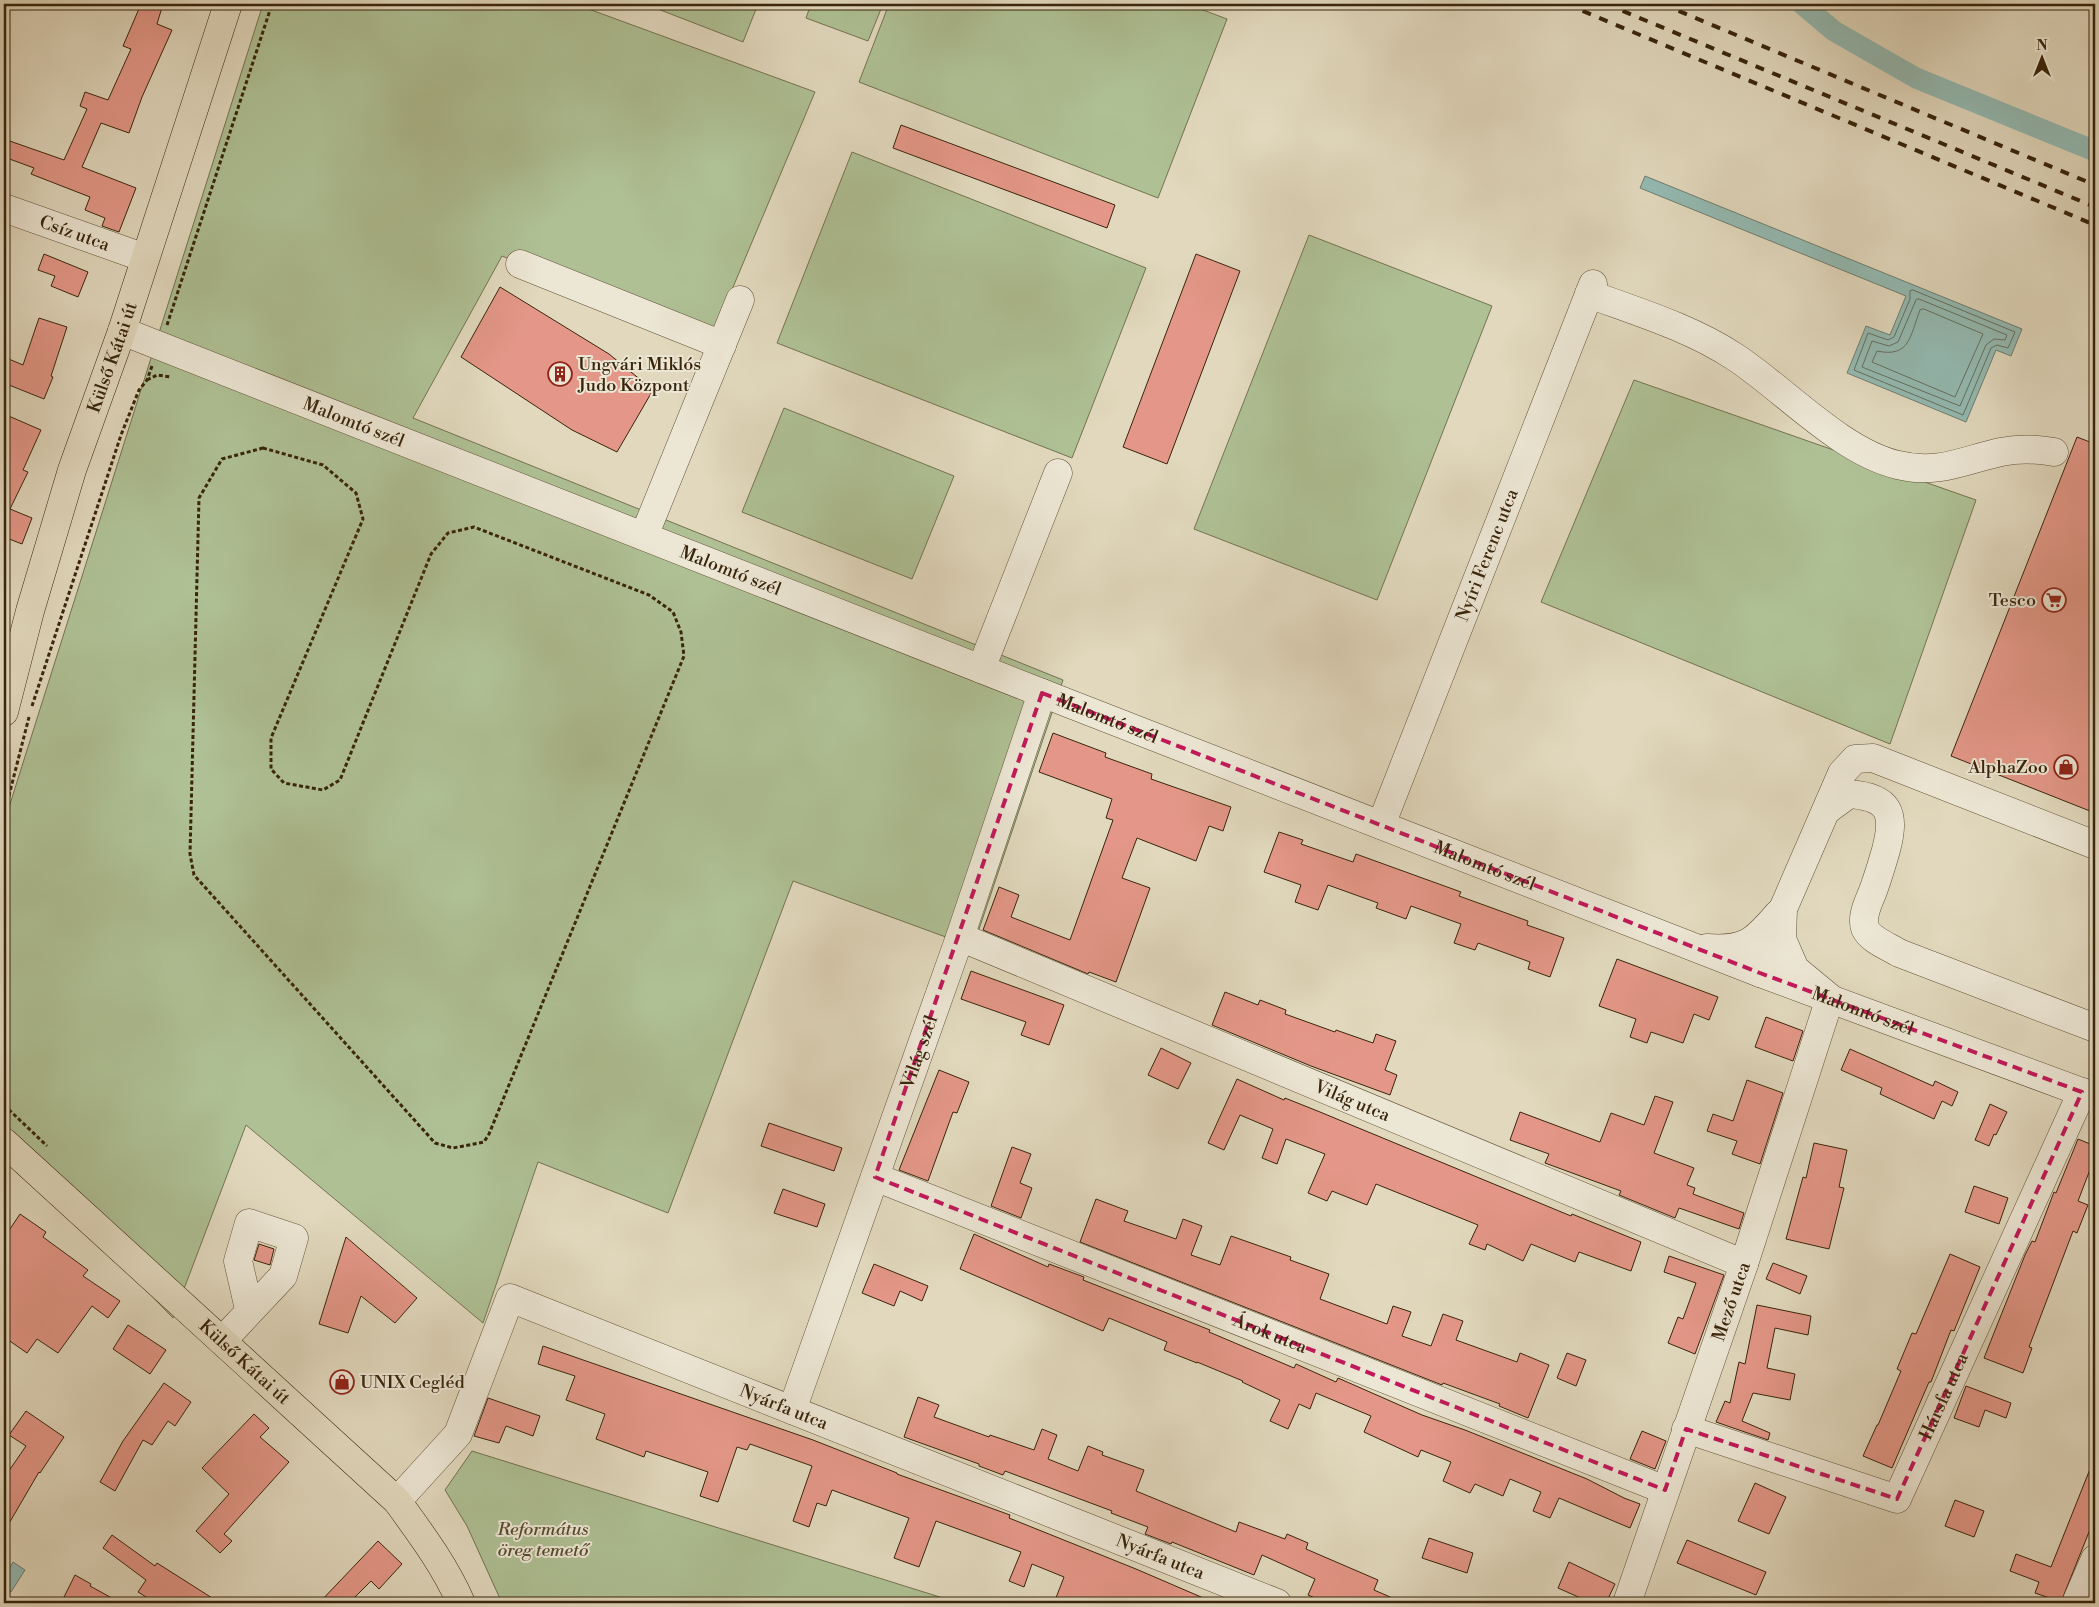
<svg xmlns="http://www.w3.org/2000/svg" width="2099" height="1607" font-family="'Libre Bodoni',serif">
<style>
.green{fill:#aec094;stroke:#747250}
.water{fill:#94bab2;stroke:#707e6f}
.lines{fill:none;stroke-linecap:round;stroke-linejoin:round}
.shore{stroke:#66705e;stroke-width:1}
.canal{stroke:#94bab2;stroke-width:21}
.building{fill:#e49788;stroke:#39250b}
.minor-casing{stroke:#635238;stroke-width:29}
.major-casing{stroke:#39250b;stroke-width:29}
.path{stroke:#39250b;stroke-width:3;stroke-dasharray:4 2.5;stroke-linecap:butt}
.minor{stroke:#ece6d4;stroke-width:28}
.major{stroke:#e1d8bd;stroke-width:28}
.rail{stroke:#39250b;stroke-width:4;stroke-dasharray:9 9;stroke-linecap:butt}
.marked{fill:none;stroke:#c2185b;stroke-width:4;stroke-dasharray:10 6;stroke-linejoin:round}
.labels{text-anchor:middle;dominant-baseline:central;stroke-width:4;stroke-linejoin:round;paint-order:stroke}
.street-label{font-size:18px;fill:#39250b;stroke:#ece6d4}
.poi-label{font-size:18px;fill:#39250b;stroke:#ece6d4;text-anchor:start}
.park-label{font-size:18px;font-style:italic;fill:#564c2d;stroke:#ece6d4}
</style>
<rect width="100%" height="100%" fill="#e1d8bd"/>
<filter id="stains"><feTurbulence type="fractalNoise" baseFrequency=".004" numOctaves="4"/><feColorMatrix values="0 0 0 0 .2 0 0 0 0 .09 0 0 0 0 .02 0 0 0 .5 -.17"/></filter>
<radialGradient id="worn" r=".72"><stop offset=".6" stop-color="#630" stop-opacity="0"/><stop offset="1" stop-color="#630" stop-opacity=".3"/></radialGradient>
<path class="green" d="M 263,4 L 575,4 L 815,92 L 710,342 L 502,256 L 413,418 L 1063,680 L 973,947 L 793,881 L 668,1213 L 538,1162 L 483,1323 L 246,1125 L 173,1318 L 54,1195 L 4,1148 L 4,823 Z
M 645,4 L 758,4 L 743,42 Z
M 811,4 L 883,4 L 868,41 L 806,18 Z
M 889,4 L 1187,4 L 1227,19 L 1158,198 L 859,82 Z
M 852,152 L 1146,268 L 1072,458 L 777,343 Z
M 1309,235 L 1492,306 L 1377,600 L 1194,529 Z
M 1634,380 L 1976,500 L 1890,744 L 1541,602 Z
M 784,408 L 954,476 L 912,579 L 742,512 Z
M 472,1451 L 959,1603 L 502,1603 L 467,1526 L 445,1490 Z"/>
<path class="water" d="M 1645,176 L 2022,329 L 2011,356 L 1996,350 L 1966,422 L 1847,373 L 1866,326 L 1890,335 L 1906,296 L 1640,188 Z
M 13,1562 L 25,1570 L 11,1592 L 4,1587 L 4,1577 Z"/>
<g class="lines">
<path class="shore" d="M 1913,290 L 2015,332 L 2008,348 L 1997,345 L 1991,348 L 1963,415 L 1854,370 L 1868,333 L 1888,340 L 1894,337 L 1910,299 L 1910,291 Z
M 1919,299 L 2007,335 L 2005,340 L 1994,339 L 1986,345 L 1960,406 L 1862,367 L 1872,341 L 1889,346 L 1898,342 L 1916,300 Z
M 1924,309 L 1983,334 L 1955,397 L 1872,362 L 1877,351 C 1910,358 1910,336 1920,310 Z"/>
<path class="canal" d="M 1802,4 L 1834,31 L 1916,78 L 2095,151"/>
</g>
<path class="building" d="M 141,4 L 163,4 L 157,24 L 172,30 L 142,97 L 129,133 L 101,123 L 82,167 L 136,188 L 119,232 L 102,226 L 105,218 L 85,210 L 90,197 L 31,174 L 34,168 L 4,157 L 4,139 L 64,160 L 87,109 L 80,106 L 85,92 L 108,100 L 131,49 L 123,46 Z
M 901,125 L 1115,205 L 1107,228 L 893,148 Z
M 44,254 L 88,272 L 78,297 L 51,286 L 55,276 L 38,270 Z
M 1196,254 L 1240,271 L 1167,464 L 1123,447 Z
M 500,287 L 609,354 L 653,390 L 617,452 L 572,430 L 461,357 Z
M 39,318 L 67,327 L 51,376 L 53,377 L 44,399 L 4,383 L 4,357 L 23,365 Z
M 4,414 L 41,430 L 23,470 L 28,472 L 10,509 L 32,518 L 22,544 L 4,537 Z
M 2077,437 L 2095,444 L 2095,813 L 1951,756 Z
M 1053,733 L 1106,753 L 1105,757 L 1152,774 L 1151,779 L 1231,807 L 1223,831 L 1209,826 L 1196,861 L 1137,838 L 1122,878 L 1150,888 L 1116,982 L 1089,972 L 1088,974 L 983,930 L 999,887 L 1019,895 L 1011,917 L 1070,940 L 1113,820 L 1106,818 L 1112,799 L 1039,772 Z
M 1279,832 L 1303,840 L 1301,844 L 1353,862 L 1356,854 L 1461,892 L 1459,896 L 1528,921 L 1527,925 L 1564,938 L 1550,977 L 1528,969 L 1530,962 L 1478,943 L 1475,950 L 1454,943 L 1461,924 L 1411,906 L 1406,919 L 1376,908 L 1378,903 L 1328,885 L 1318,910 L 1295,902 L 1301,885 L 1264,872 Z
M 1617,959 L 1718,997 L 1709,1020 L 1694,1014 L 1683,1043 L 1651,1032 L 1647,1043 L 1630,1037 L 1636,1019 L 1599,1006 Z
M 971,971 L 1064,1005 L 1049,1045 L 1021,1035 L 1026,1022 L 961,999 Z
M 1225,992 L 1258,1005 L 1260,1000 L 1286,1010 L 1285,1014 L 1335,1032 L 1336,1030 L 1373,1043 L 1376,1034 L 1396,1041 L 1385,1070 L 1397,1075 L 1390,1095 L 1311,1066 L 1212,1025 Z
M 1766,1017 L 1803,1031 L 1793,1061 L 1755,1047 Z
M 1161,1048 L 1191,1063 L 1178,1089 L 1148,1075 Z
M 1850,1049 L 1933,1086 L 1935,1081 L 1958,1092 L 1952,1106 L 1942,1101 L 1934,1119 L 1880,1094 L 1882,1088 L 1841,1070 Z
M 939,1070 L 969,1082 L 957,1113 L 953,1112 L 928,1181 L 899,1170 Z
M 1237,1079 L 1284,1100 L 1285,1098 L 1320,1112 L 1571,1216 L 1572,1214 L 1641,1242 L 1631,1271 L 1579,1252 L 1575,1262 L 1531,1244 L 1523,1261 L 1487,1244 L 1485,1250 L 1469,1244 L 1478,1225 L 1376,1184 L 1367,1205 L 1332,1191 L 1327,1201 L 1308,1193 L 1325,1154 L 1286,1139 L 1277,1164 L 1262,1158 L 1273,1129 L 1240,1115 L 1224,1150 L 1208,1143 Z
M 1747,1080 L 1783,1093 L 1760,1164 L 1732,1154 L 1737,1141 L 1707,1131 L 1713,1114 L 1733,1121 Z
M 1655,1096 L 1673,1102 L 1654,1153 L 1694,1168 L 1687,1185 L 1695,1188 L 1693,1194 L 1744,1213 L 1739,1229 L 1679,1208 L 1675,1218 L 1619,1195 L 1621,1191 L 1545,1163 L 1549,1154 L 1510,1140 L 1520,1112 L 1600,1142 L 1611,1113 L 1644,1125 Z
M 1990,1104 L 2007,1112 L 1996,1135 L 1994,1134 L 1989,1146 L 1975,1140 Z
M 769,1123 L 842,1148 L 834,1171 L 761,1146 Z
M 2078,1139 L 2095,1146 L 2095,1169 L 2091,1167 L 2078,1201 L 2088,1205 L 2077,1233 L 2073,1231 L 2029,1347 L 2032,1348 L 2023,1373 L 1984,1358 L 2025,1255 L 2032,1241 L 2035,1242 L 2054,1192 L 2056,1193 Z
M 1814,1143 L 1847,1150 L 1839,1187 L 1844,1188 L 1829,1249 L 1786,1239 L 1803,1177 L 1806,1178 Z
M 1012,1147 L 1031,1154 L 1020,1183 L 1032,1188 L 1021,1218 L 991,1206 Z
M 1974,1186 L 2008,1198 L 1999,1224 L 1965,1212 Z
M 783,1189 L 825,1204 L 817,1227 L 774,1213 Z
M 1096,1199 L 1128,1211 L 1124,1221 L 1176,1239 L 1183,1219 L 1202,1226 L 1191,1255 L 1220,1265 L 1231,1236 L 1291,1257 L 1290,1260 L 1329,1274 L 1320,1299 L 1387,1324 L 1393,1306 L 1411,1312 L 1402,1336 L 1431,1346 L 1443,1314 L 1463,1321 L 1456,1340 L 1517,1362 L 1520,1353 L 1549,1365 L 1528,1418 L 1499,1406 L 1500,1404 L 1443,1383 L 1442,1385 L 1080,1242 Z
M 20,1214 L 46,1232 L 43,1237 L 88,1270 L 83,1276 L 120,1301 L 108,1318 L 92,1306 L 58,1353 L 37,1339 L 27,1353 L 4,1337 L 4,1238 Z
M 974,1234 L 1048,1267 L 1049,1264 L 1084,1277 L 1083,1280 L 1210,1330 L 1209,1332 L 1294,1368 L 1296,1364 L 1336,1382 L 1338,1378 L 1422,1415 L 1465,1430 L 1587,1479 L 1624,1498 L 1640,1504 L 1630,1528 L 1559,1498 L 1550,1518 L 1533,1511 L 1541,1492 L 1510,1479 L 1503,1496 L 1475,1484 L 1470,1493 L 1443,1481 L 1451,1462 L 1421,1450 L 1418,1457 L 1364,1432 L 1371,1416 L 1316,1393 L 1310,1409 L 1299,1404 L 1288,1429 L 1270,1421 L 1280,1400 L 1242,1382 L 1243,1381 L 1197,1362 L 1197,1363 L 1164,1350 L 1167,1342 L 1109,1318 L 1103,1331 L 960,1269 Z
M 346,1237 L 417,1298 L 395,1323 L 361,1296 L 348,1333 L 319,1324 Z
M 259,1244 L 274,1249 L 270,1265 L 254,1260 Z
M 1950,1254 L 1980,1267 L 1954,1331 L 1951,1330 L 1931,1382 L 1929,1382 L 1892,1468 L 1863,1456 L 1877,1425 L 1878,1425 L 1901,1371 L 1897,1369 L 1912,1333 L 1916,1334 Z
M 1669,1256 L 1724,1275 L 1695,1354 L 1668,1343 L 1678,1317 L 1683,1319 L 1696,1283 L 1664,1272 Z
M 1773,1263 L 1807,1276 L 1800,1294 L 1766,1279 Z
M 874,1264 L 928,1286 L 922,1301 L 900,1291 L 894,1306 L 862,1293 Z
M 1757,1305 L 1811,1316 L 1808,1335 L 1775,1328 L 1767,1368 L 1795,1374 L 1790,1400 L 1753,1393 L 1742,1421 L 1770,1433 L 1768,1440 L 1716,1422 L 1725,1401 L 1730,1403 L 1739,1362 L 1745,1364 Z
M 128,1325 L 166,1350 L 150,1374 L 113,1349 Z
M 543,1346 L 813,1440 L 897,1473 L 897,1474 L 1010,1515 L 1009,1518 L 1136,1569 L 1215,1603 L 1054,1603 L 1064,1577 L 1032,1564 L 1024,1587 L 1009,1581 L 1021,1552 L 936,1521 L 919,1567 L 894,1558 L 909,1518 L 832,1490 L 826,1506 L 817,1503 L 809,1527 L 793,1521 L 812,1466 L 750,1444 L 747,1450 L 737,1447 L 718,1502 L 700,1496 L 708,1472 L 646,1451 L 644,1457 L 596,1439 L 605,1414 L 566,1400 L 575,1376 L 538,1364 Z
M 1567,1353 L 1586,1360 L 1576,1386 L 1557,1378 Z
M 164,1383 L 191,1402 L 175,1426 L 168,1421 L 152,1445 L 143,1440 L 115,1491 L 100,1482 L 123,1441 Z
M 1966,1386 L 2011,1403 L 2006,1418 L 1985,1410 L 1979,1427 L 1954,1418 Z
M 918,1397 L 939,1405 L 934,1417 L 989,1437 L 990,1435 L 1034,1450 L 1042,1429 L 1057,1435 L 1048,1459 L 1078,1471 L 1088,1446 L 1103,1452 L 1102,1455 L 1144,1470 L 1136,1491 L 1236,1532 L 1239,1522 L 1285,1539 L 1287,1534 L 1308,1543 L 1306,1549 L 1378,1580 L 1374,1590 L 1404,1603 L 1326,1603 L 1308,1595 L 1315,1579 L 1262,1555 L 1254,1575 L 1172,1542 L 1171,1544 L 1145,1534 L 1148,1527 L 1111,1513 L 1112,1511 L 1005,1471 L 1003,1475 L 979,1466 L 979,1464 L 904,1437 Z
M 488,1398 L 540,1416 L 533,1436 L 506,1426 L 499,1443 L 474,1436 Z
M 26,1411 L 64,1437 L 40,1473 L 39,1472 L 4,1532 L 4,1478 L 26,1446 L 9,1435 Z
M 254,1414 L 269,1428 L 260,1437 L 289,1462 L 224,1534 L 232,1541 L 220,1553 L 196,1531 L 229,1494 L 202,1468 Z
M 1642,1431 L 1666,1441 L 1655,1469 L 1630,1459 Z
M 2094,1459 L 2095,1517 L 2061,1602 L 2035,1593 L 2039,1582 L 2010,1571 L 2016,1554 L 2051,1567 Z
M 1755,1483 L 1786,1497 L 1769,1534 L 1738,1521 Z
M 1955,1500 L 1984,1511 L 1974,1537 L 1945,1526 Z
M 112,1535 L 155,1566 L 157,1563 L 220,1603 L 156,1603 L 138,1592 L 146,1580 L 103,1548 Z
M 1429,1538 L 1473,1553 L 1467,1573 L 1422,1558 Z
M 1687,1540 L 1766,1572 L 1756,1595 L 1677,1563 Z
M 378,1541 L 402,1564 L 379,1589 L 371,1581 L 349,1603 L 319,1603 Z
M 1569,1562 L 1615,1584 L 1606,1603 L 1592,1603 L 1558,1588 Z
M 75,1575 L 91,1584 L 90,1586 L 121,1603 L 77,1603 L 64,1597 Z"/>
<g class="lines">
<g class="minor-casing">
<g id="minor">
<path id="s1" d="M 4,208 L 145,258"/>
<path d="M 520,264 L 722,345"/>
<path d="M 1589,294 C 1638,312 1691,328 1735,357 C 1784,389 1841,452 1898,465 C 1938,475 1964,460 2001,452 C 2019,448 2037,449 2054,452"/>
<path id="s2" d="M 122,331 L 1042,693 L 1760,973 L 2095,1097"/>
<path d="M 644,536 L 740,300"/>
<path d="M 981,669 L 1058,473"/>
<path d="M 1827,810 L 1849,794 C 1889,797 1896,812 1886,850 C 1882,864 1878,877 1873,891 C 1869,901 1861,916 1865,928 C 1870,940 1890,947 1899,953 L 2095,1028"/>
<path id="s3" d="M 1381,825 L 1593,284"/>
<path id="s4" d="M 960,937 L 1744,1264"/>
<path d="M 1707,948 C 1745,951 1754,942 1778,914"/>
<path d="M 1760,973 L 1783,909 L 1842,773 L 1855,759 L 1873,758 L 2095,845"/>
<path id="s5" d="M 875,1177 L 1665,1490"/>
<path d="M 222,1341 L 283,1276 L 294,1238 L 249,1223 L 238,1261 L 249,1309"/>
<path id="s6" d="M 792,1410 L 960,937 L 1042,693"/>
<path id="s7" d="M 1686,1429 L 1897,1499 L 2082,1092"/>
<path id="s8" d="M 397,1501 L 458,1434 L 510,1298 L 1277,1603"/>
<path id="s9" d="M 1627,1603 L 1744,1264 L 1830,998 L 1795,969 L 1782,939 L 1783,909"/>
<path d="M 2076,1603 L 2095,1559"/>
</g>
</g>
<g class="major-casing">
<g id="major">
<path id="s10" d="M 4,712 L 30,611 L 72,470 L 122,331 L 228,4"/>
<path id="s11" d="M 4,1142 L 397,1501 C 421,1534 445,1566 461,1603"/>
</g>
</g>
<path class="path" d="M 167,325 L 272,4
M 147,380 L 157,375 L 171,377
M 263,448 L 323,465 L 356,493 L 363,519 L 271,738 L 271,769 L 284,783 L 323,790 L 340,780 L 431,554 L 448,533 L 474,527 L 649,595 L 673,612 L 681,632 L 684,656 L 489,1134 L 484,1142 L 453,1148 L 435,1143 L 194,875 L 190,854 L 199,498 L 222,459 Z
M 32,706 L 121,435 L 139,390 L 147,380 L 152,366
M 4,815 L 29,717
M 4,1105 L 47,1146"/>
<use href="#minor" class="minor"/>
<use href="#major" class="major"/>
<path class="rail" d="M 1566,4 L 2095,225
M 1606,4 L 2095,207
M 1662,4 L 2095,185"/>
</g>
<path class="marked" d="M 1042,693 L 1760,973 L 2082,1092 L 1897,1499 L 1686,1429 L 1665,1490 L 875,1177 Z"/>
<defs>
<g id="building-ring" transform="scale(1.25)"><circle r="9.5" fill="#ece6d4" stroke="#8f2418" stroke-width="1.5"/><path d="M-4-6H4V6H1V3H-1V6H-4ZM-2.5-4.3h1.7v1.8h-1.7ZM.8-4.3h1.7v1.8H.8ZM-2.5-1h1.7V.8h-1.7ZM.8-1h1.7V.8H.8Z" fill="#8f2418"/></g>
<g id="supermarket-ring" transform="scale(1.25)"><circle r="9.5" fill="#ece6d4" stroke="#8f2418" stroke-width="1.5"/><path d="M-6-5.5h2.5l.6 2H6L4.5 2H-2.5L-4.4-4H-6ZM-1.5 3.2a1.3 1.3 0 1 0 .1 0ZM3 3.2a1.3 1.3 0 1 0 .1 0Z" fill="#8f2418"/></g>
<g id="shop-ring" transform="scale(1.25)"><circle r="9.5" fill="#ece6d4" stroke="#8f2418" stroke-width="1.5"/><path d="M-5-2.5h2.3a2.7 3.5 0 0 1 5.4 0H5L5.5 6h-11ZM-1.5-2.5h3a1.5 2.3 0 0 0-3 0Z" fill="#8f2418"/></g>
</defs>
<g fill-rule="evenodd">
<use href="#building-ring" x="560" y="374"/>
<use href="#supermarket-ring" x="2054" y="600"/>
<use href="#shop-ring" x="2066" y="767"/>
<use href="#shop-ring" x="342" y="1382"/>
</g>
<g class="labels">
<g class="street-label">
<text stroke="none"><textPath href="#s1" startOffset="75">Csíz utca</textPath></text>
<text stroke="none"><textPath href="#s10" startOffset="371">Külső Kátai út</textPath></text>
<text stroke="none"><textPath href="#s2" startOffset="249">Malomtó szél</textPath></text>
<text stroke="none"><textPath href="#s3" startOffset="290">Nyíri Ferenc utca</textPath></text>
<text stroke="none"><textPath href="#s2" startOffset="654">Malomtó szél</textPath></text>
<text stroke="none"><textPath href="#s2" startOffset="1059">Malomtó szél</textPath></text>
<text stroke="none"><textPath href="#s2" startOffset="1464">Malomtó szél</textPath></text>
<text stroke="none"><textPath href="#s2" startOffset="1869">Malomtó szél</textPath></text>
<text stroke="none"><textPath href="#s6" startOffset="380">Világ szél</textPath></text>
<text stroke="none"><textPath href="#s4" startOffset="425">Világ utca</textPath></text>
<text stroke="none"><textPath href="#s9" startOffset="319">Mező utca</textPath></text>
<text stroke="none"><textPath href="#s5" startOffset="425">Árok utca</textPath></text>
<text stroke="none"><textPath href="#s11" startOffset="326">Külső Kátai út</textPath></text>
<text stroke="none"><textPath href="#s7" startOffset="335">Hársfa utca</textPath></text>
<text stroke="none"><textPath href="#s8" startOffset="531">Nyárfa utca</textPath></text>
<text stroke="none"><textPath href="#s8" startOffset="936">Nyárfa utca</textPath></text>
</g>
<g class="poi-label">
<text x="578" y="364">Ungvári Miklós<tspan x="578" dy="21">Judo Központ</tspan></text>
<text x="2036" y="600" text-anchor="end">Tesco</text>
<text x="2048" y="767" text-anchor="end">AlphaZoo</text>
<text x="360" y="1382">UNIX Cegléd</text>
</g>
<g class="park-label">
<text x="543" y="1529">Református<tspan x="543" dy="21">öreg temető</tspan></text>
</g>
</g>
<rect width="2099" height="1607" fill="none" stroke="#e1d8bd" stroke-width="20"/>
<rect x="5" y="5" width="2089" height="1597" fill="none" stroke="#39250b" stroke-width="2.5"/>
<rect x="10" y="10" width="2079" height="1587" fill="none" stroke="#39250b"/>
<g transform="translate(2042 58)" stroke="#ece6d4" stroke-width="4" paint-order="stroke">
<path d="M0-4L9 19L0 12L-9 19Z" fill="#39250b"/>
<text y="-8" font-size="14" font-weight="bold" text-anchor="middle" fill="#39250b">N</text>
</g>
<rect width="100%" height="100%" filter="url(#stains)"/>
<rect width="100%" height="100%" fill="url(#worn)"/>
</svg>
